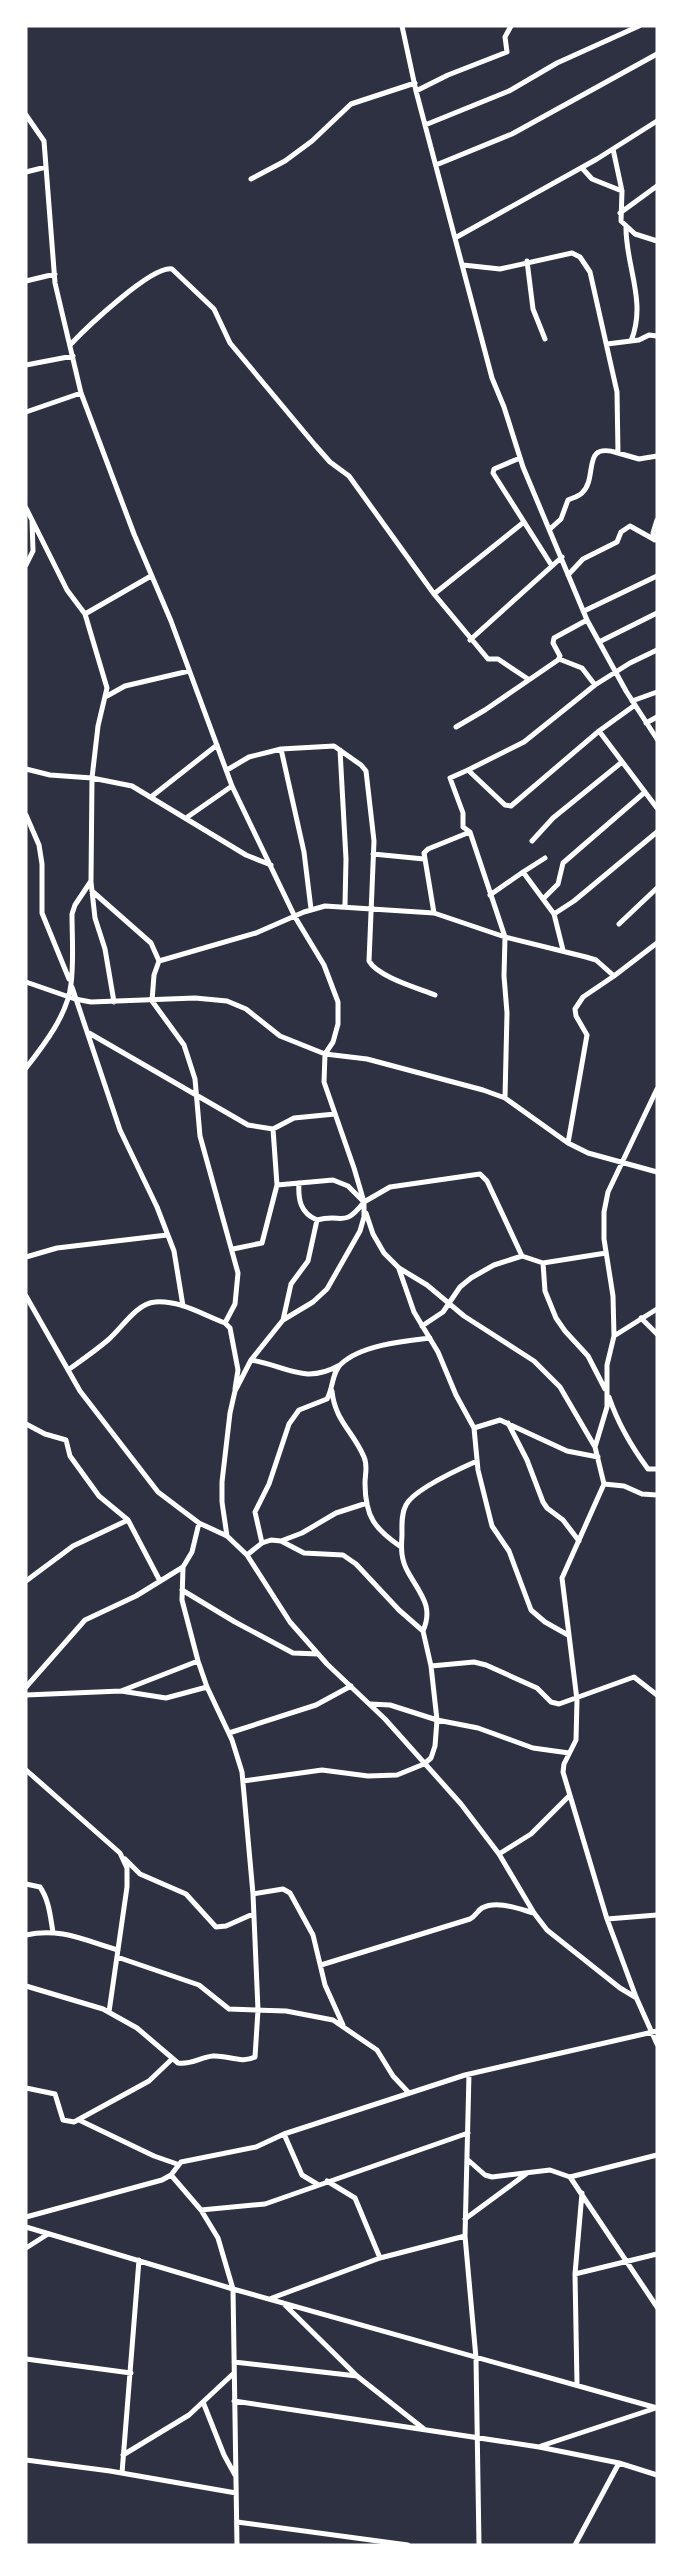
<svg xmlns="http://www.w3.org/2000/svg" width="683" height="2571" font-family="'Noto Sans',sans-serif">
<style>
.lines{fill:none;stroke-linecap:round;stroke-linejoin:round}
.minor{stroke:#fff;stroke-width:5}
</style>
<rect width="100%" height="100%" fill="#2d3142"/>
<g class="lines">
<path class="minor" d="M 402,26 L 416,91 L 492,378 L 504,407 L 523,467 L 587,620 L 626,691 L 657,739
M 416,91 L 448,75 L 507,52 L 505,37 L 511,26
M 26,115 L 44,141 L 55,283 L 81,393 L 134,534 L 171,621 L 232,786 L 295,917 L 324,965 L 338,1002 L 338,1024 L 333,1042 L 325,1054 L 324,1082 L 354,1168 L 364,1202 L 364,1217 L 360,1231 L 327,1289 L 313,1302 L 283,1320 L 251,1360 L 235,1391 L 230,1413 L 222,1482 L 222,1502 L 227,1536
M 425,125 L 509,91 L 557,63 L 639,26
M 613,149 L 622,191 L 621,221 L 635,234 L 657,241
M 436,165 L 512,134 L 657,54
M 582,168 L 592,179 L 622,191
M 26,172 L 46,167
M 251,179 L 285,161 L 312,141 L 351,104 L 415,83
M 620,213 L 657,186
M 626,228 C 626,267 647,302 631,341
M 455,238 L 597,159 L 657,121
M 527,261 L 533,309 L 545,339
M 463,265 L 500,269 L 572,253 L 580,257 L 590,272 L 617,392 L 618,453 C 580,441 599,477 582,493 C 578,497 572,498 568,500 L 561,519 L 550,529
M 26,281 L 55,274
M 607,344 L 639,340 L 649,335 L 657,336
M 70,345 C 85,329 152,265 172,269 L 214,309 L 230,343 L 315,445 L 330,462 L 349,476 L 434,594 L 488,659 L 498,659 L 528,679
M 26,365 L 73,356
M 26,412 L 81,393
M 618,453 L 639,459 L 657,456
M 520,458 L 494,469 L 493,473 L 552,566
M 26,508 L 67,590 L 85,614 L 107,688 L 98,726 L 92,778 L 91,881 L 75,905 L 72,914 C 72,937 74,961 71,984 C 68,1014 44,1045 26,1068
M 655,540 L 653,533 L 657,520
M 26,565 L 33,551 L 32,520
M 568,575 L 583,559 L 617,542 L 621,532 L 630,526 L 655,540
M 434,594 L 524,522
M 584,611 L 657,576
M 85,614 L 151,576
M 470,640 L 562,557
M 599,642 L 657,613
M 559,659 L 582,668 L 595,685
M 107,696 L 125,686 L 189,671
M 632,701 L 657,692
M 646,723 L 657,717
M 456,727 L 485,710 L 558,660 L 560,656 L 553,643 L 554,638 L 587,620
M 599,731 L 657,808
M 340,750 L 346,859 L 345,905
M 26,769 L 50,775 L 92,778 L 132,786 L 246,855 L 271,865
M 227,770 L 249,757 L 281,749
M 468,770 L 524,742 L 595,685 L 630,663 L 657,650
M 151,797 L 217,745
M 26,815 L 39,845 L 42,864 L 42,913 L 69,979
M 186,818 L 232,786
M 470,832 L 505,937 L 504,976 L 507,1013 L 505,1098
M 532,841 L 553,818 L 622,762
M 373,854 L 424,859
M 523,872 L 545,858
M 91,882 L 95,918 L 105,949 L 114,1002
M 92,891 L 151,943 L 159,961
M 490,895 L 523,872 L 554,914 L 563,950
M 543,899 L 558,884 L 563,863 L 645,792
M 311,909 L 304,852 L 281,749 L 334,746 L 361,765 L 366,771 L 374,841 L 369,961 C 378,977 418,988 435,995
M 434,913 L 424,853 L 428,849 L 470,832 L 463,827 L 463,813 L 450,778 L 468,770 L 505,805 L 511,806 L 599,731 L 635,705
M 554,914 L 574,901 L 657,832
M 619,924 L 657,888
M 26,982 L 75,999 L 91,1002 L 195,998 L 227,1001 L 246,1009 L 280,1036 L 325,1054 L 367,1059 L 483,1090 L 505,1098 L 568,1143 L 588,1153 L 657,1172
M 72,987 L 120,1130 L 157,1207 L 174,1251 L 183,1306
M 89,1033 L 248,1125 L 273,1129 L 294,1118 L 335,1114
M 568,1143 L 587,1035 L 576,1016 L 575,1009 L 583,997 L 614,976
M 299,1183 C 298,1199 300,1213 317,1220
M 277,1185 L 333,1180 L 348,1186 L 364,1202 C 343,1229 343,1213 317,1220 L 308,1261 L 291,1284 L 283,1320
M 364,1202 L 390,1187 L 480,1174 L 487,1181 L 522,1256
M 366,1213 L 373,1234 L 384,1253 L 399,1268 L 427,1285 L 464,1316 L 534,1361 L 560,1387 L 595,1447 L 604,1484 L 562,1578 L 577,1700 L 576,1740 L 564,1764 L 563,1772 L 607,1919 L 636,1997 L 657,2044
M 233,1249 L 262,1243 L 277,1185 L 273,1129
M 26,1257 L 57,1248 L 167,1235
M 543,1263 L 545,1291 L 556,1318 L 565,1331 L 588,1356 L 605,1389
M 399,1269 L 414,1312 L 438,1352 L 456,1395 L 474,1428 L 478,1470 L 492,1526 L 509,1551 L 531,1610 L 545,1622 L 568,1635
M 26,1296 L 80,1391 L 158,1492 L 199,1523 L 227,1536 L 247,1555 L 290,1622 L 327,1664 L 385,1719 L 461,1804 L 499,1854 L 534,1913 L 547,1930 L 620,1988 L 635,1997
M 641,1318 L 657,1334
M 225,1323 L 235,1304 L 238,1273 L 200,1136 L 195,1079 L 184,1045 L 152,1001 L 154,975 L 159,961 L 256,933 L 304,912 L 325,906 L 434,913 L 505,937 L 586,957 L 596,960 L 614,976 L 657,943
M 422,1326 L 443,1312 L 460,1287 L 471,1278 L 494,1265 L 522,1256 L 543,1263 L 606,1253
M 614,1336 L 657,1309
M 251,1360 C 287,1366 304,1385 340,1365
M 68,1370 C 82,1360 95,1351 108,1340 C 121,1329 137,1303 155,1302 C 180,1300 203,1315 225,1323 L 230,1328 L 238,1370 L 235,1389
M 332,1391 C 335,1421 353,1431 364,1457 C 368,1466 365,1474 365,1483 C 365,1517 375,1529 401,1547
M 609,1397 C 618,1424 631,1446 648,1469 L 657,1469
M 508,1423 L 527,1460 L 543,1502 L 547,1508 L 563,1520 L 579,1541
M 26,1424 L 45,1434 L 66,1440 L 70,1456 L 99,1496 L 128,1520 L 160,1581
M 474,1428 L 500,1420 L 567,1451 L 598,1457
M 595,1447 L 607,1407 L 607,1365 L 614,1336 L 613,1296 L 604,1239 L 604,1212 L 608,1192 L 657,1089
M 604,1484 L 624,1486 L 642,1494 L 657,1495
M 281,1541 L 302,1533 L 336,1513 L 367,1503
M 262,1543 L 255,1512 L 269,1484 L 289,1424 L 299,1410 L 327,1399 C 333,1389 332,1372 341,1364 C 361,1345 404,1341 430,1338
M 26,1581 L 73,1546 L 128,1520
M 182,1590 L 235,1622 L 293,1653 L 318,1654
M 423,1631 C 434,1606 420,1594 408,1572 C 401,1560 401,1549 402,1535 C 402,1525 401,1514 406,1505 C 414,1489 459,1469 477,1461
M 431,1666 L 474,1662 L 486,1665 L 537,1688 L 551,1702 L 559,1704 L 634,1677 L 657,1695
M 26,1687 L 85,1620 L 136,1596 L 183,1567 L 192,1552 L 199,1523
M 121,1691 L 166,1698 L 207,1687
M 26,1695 L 121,1691 L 198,1661
M 370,1704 L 390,1705 L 437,1720 L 478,1728 L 533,1748 L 569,1753
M 229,1733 L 316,1705 L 351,1686
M 26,1770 L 120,1853 L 127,1868 L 127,1887 L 109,2012
M 243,1781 L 322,1770 L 368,1776 L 397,1775 L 424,1764 L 431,1758 L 435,1746 L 437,1720 L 431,1666 L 423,1631 L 399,1610 L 356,1564 L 343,1555 L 304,1553 L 281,1541 L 271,1540 L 262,1543 L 247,1555
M 499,1854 L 531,1834 L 569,1796
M 125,1859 L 140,1874 L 186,1894 L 216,1927 L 226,1926 L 253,1914
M 26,1884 L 40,1887 C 49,1900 50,1915 53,1932
M 253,1894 L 283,1889 L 290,1893 L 313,1935 L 325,1985 L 343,2025
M 607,1919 L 657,1915
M 26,1935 C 60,1927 86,1941 118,1950
M 117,1957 L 199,1985 L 229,2009 L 286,2011 L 333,2020 L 377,2050 L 393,2076 L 409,2093
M 321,1965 L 470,1919 C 476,1916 477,1911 482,1908 C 497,1900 519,1909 534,1913
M 26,1986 L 103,2009 L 137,2028 L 178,2063 C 191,2065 201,2057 213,2056 C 227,2055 242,2064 255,2057 L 258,2010 L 253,1894 L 242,1772 L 232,1740 L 207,1687 L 198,1661 L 182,1600 L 183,1567
M 469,2074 L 465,2236 L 476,2358 L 479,2545
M 26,2088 L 55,2094 L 63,2120 L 74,2122 L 149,2081 L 172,2059
M 79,2120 L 154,2156 L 177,2164
M 284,2134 L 302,2175 L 317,2184
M 468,2160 L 485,2175 L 492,2177 L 550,2170 L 570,2177 L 657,2155
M 171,2175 L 201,2210 L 218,2238 L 233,2289 L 237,2545
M 570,2177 L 657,2307
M 327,2181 L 355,2198 L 380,2258
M 201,2210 L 265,2204 L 468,2133
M 26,2217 L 162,2180 L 171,2175 L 181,2162 L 256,2147 L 284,2134 L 465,2075 L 657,2031
M 465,2219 L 526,2174
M 26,2227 L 233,2289 L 657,2408
M 26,2248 L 48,2234
M 575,2274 L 657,2254
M 272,2298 L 380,2258 L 465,2236
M 283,2303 L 357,2376 L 424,2429
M 26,2359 L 131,2373
M 234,2362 L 357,2376
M 577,2384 L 575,2274 L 582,2193
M 234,2401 L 539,2447 L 619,2463 L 657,2475
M 203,2402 L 224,2455 L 235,2475
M 541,2446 L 656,2408
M 123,2455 L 189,2415 L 234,2373
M 26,2460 L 110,2471 L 236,2493
M 122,2473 L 139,2260
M 237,2522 L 408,2545
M 575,2545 L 619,2463"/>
</g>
<rect width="683" height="2571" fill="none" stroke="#ffffff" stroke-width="55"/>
</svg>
